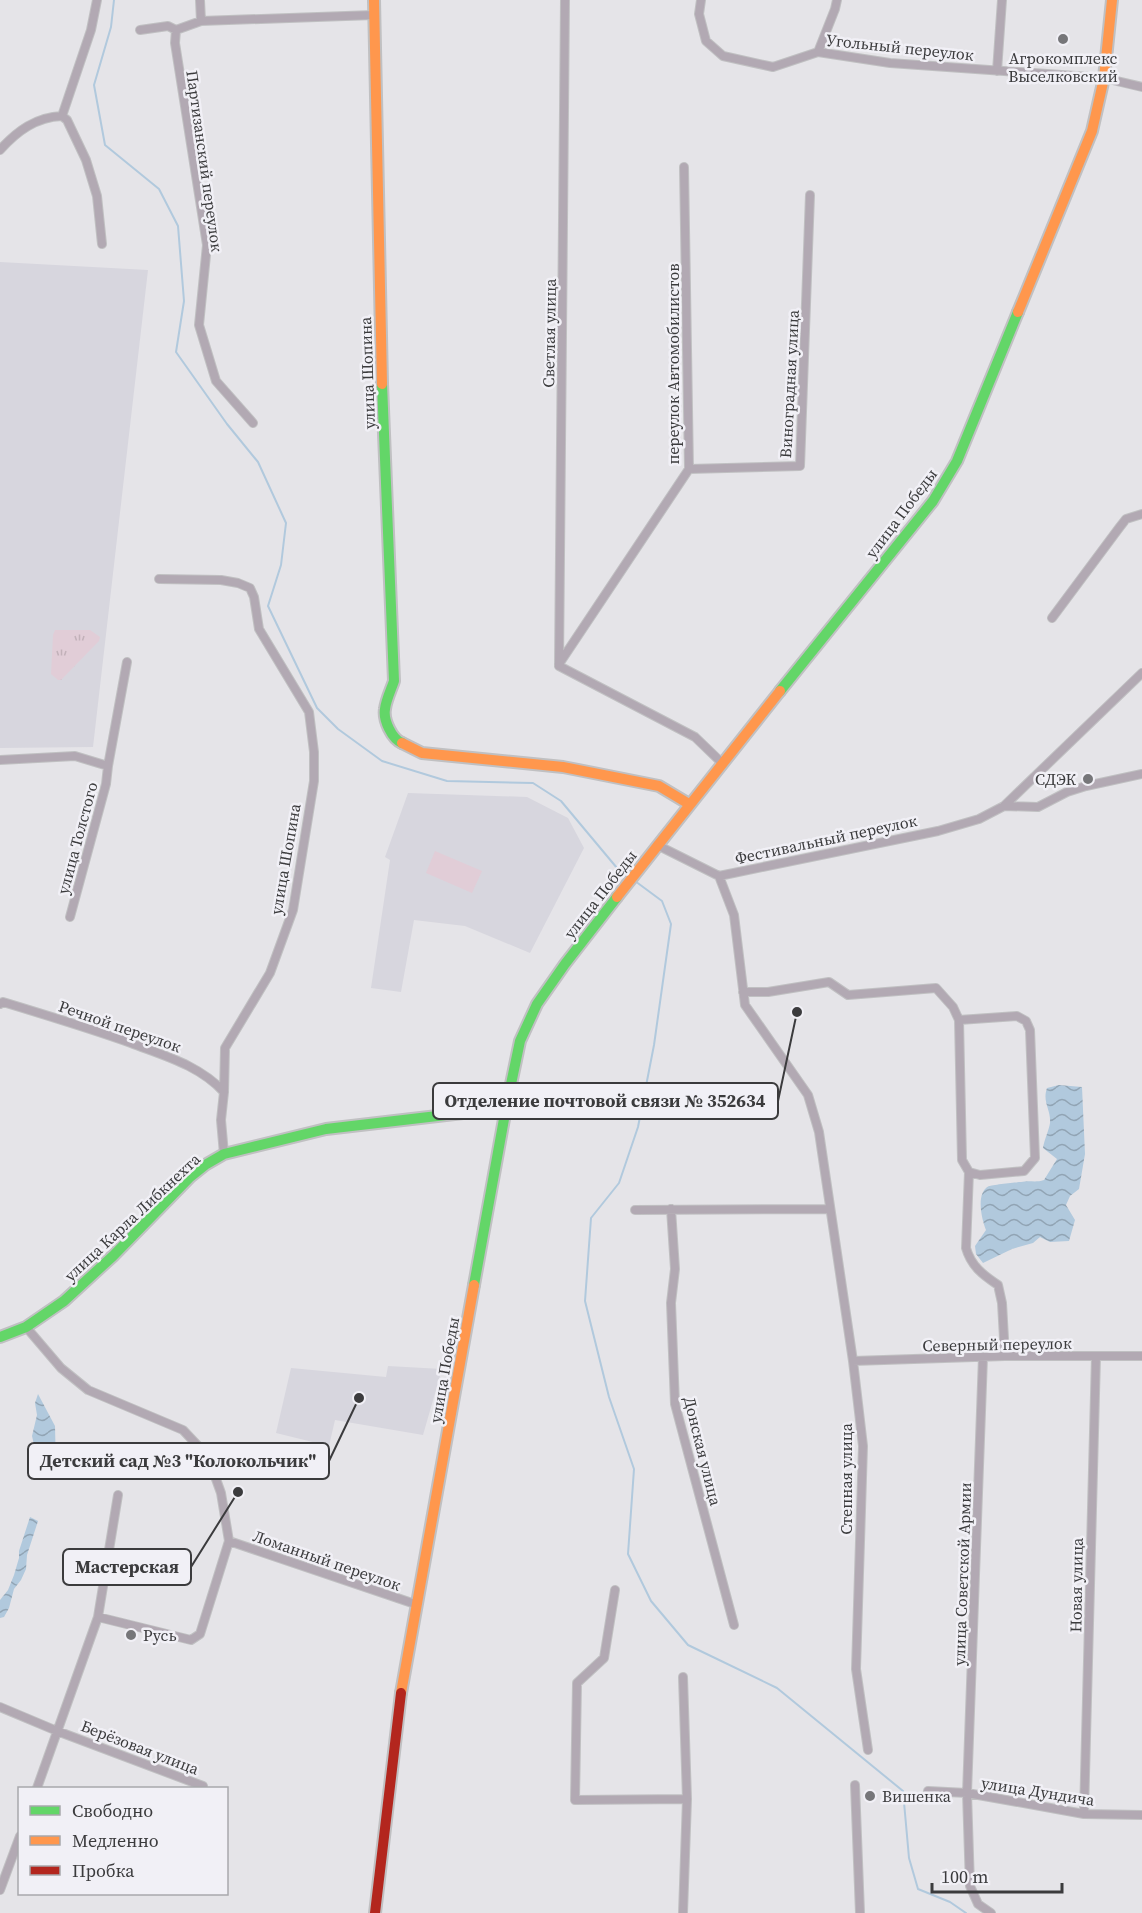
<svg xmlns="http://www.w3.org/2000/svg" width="1142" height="1913" font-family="'Source Serif 4',serif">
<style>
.built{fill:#d7d6de}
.grass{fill:url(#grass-tufts)}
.pitch{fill:#e1cdd7}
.water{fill:url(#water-waves)}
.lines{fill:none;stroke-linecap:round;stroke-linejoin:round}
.stream{stroke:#b1c9dd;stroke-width:2}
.street-casing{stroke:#c0c0c2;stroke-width:10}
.fast-casing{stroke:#c0c0c2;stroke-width:14}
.slow-casing{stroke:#c0c0c2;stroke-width:14}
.jam-casing{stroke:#c0c0c2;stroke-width:14}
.street{stroke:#b2a9b3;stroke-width:8}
.fast{stroke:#63d668;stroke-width:10}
.slow{stroke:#ff974d;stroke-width:10}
.jam{stroke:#b3261e;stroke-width:10}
.poi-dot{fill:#767679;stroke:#f1f0f6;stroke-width:2}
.labels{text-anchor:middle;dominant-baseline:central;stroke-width:5;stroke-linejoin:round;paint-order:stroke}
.street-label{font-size:16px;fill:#3b3b3d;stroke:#f1f0f6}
.poi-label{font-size:16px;fill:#3b3b3d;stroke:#f1f0f6;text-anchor:start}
.leader{fill:none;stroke:#3b3b3d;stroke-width:2}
.callout-dot{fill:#3b3b3d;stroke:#f1f0f6;stroke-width:2}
.callout{fill:#f1f0f6;stroke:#3b3b3d;stroke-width:2}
.callout-label{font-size:18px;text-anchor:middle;font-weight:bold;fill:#3b3b3d}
</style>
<defs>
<pattern id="grass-tufts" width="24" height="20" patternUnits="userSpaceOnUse" patternTransform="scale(1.5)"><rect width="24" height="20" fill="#e1cdd7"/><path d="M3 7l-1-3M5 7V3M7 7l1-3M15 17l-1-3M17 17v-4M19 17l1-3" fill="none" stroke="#c2b1b9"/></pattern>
<pattern id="water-waves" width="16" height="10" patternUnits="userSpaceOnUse" patternTransform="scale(1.5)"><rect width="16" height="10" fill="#b1c9dd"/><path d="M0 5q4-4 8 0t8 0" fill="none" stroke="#91a4b4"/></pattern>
</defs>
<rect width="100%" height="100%" fill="#e5e4e8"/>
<path class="built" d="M 0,262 L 148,270 L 93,747 L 0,748 Z
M 408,793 L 527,797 L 568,818 L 584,848 L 530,953 L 465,926 L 414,920 L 401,992 L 371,988 L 390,860 L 385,857 Z
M 388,1366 L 442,1369 L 423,1435 L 335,1420 L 329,1446 L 276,1433 L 291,1368 L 386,1377 Z"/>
<path class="grass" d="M 55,630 L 90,630 L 100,637 L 99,641 L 61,680 L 58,680 L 51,674 L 53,635 Z"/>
<path class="pitch" d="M 435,851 L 482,871 L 472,893 L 426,873 Z"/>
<path class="water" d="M 1059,1085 L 1082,1087 L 1085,1154 L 1079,1189 L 1070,1196 L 1066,1205 L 1075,1220 L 1069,1241 L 1050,1242 L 1040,1237 L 1033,1243 L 1012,1249 L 983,1263 L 976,1254 L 975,1246 L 986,1230 C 982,1220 975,1193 989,1186 C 992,1185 1015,1182 1021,1182 C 1030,1180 1035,1183 1044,1180 L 1057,1159 L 1043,1148 C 1044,1140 1049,1130 1050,1123 C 1051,1109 1042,1102 1047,1088 Z
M 38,1394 L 55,1426 L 56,1468 L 48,1472 L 40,1471 L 32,1436 L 37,1415 L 35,1403 Z
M 30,1517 L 38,1521 L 27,1555 L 26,1569 L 21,1580 L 14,1589 L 9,1608 L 4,1617 L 0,1618 L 0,1600 L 8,1590 L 14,1575 L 19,1558 L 19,1551 Z"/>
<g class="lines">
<path class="stream" d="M 114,0 L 111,27 L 94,85 L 105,145 L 159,189 L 178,226 L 184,301 L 176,352 L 227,424 L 258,462 L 286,523 L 281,565 L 268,606 L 317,708 L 338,729 L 382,761 L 447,781 L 533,783 L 561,801 L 617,868 L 628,876
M 635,881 L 662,901 L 671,924 L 654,1045 L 638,1127 L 619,1183 L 591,1218 L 585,1301 L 609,1397 L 634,1469 L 628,1554 L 651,1601 L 688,1645 L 777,1688 L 903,1791 L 909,1858 L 918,1889 L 950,1902 L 966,1913"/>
<g class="street-casing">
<path id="street" d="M 200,0 L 201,21
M 701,0 L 699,14 L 706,41 L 723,56 L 773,67 L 818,52 L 890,63 L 1104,78 L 1142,87
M 140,30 L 168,26 L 176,30 L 201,21 L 374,15
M 176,30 L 175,43 L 207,245 L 199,325 L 216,381 L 253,423
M 818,52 L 835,9 L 837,0
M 997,71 L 1002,0
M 62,116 L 91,30 L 97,0
M 0,150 C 17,131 36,117 62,116 L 67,120 L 86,160 L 97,196 L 102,244
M 689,469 L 800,466 L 810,195
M 159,579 L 221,580 L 238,583 L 250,588 L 254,597 L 259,629 L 309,712 L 314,752 L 314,781 L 293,910 L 270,973 L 225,1048 L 224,1092 L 221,1120 L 224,1154
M 1052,618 L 1119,528 L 1126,519 L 1142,514
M 559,664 L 689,469 L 684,167
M 559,666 L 565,0
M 559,666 L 695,737 L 722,763
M 0,760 L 75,756 L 108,766
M 1004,806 L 1038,807 L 1067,792 L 1086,786 L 1142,774
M 657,845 L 719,876 L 938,831 L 979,819 L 1004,806 L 1142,673
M 719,876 L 734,915 L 745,1005 L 808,1095 L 819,1132 L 853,1361 L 863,1446 L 856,1669 L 868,1750
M 70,917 L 106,784 L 108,766 L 127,662
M 743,992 L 768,992 L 829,982 L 848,995 L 936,988 L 953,1007 L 959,1020
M 0,1004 L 3,1002 C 46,1015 89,1028 131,1043 C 165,1056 199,1065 224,1092
M 969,1172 L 980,1175 L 1024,1171 L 1035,1158 L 1030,1030 L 1026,1021 L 1017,1016 L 959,1020 L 962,1160 L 969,1172 L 966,1248 C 971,1266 983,1275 998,1285 L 1002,1303 L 1005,1356
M 671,1209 L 675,1269 L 671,1303 L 675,1404 L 734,1625
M 635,1210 L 830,1209
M 26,1327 L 61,1368 L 88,1390 L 183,1430 L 200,1448 L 212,1468 L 221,1493 L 229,1541 L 200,1634 L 191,1640 L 98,1617
M 983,1357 L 967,1793 L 970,1886 L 978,1904 L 991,1913
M 853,1361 L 1005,1356 L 1142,1356
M 229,1541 L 415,1604
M 615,1590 L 604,1658 L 577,1683 L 575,1800 L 687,1799
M 0,1707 L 57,1731 L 203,1786
M 855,1785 L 860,1913
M 37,1788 L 98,1617 L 118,1495
M 928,1791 L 967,1793 L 1084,1814 L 1142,1815
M 1084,1814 L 1096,1356
M 0,1890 L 20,1836
M 683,1913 L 687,1799 L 683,1677"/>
</g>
<g class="fast-casing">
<path id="fast" d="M 382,384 L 394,681 C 391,690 386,700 385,709 C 383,720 392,739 402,743
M 780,691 L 933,501 L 957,461 L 1018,312
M 474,1285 L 506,1108 L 520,1041 L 537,1004 L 565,964 L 617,897
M 0,1337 L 26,1327 L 64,1301 L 113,1256 L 190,1177 L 205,1165 L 224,1154 L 326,1129 L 506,1108"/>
</g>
<g class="slow-casing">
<path id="slow" d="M 374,0 L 382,384
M 1018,312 L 1092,131 L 1104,78 L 1112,0
M 402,743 L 422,753 L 563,767 L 659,786 L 689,804
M 617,897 L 780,691
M 401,1693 L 474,1285"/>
</g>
<g class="jam-casing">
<path id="jam" d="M 375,1913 L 401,1693"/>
</g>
<use href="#street" class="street"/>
<use href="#fast" class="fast"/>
<use href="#slow" class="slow"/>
<use href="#jam" class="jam"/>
</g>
<g class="poi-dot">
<circle cx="1063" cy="39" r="6"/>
<circle cx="1088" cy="779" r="6"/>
<circle cx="131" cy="1635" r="6"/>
<circle cx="870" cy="1796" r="6"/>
</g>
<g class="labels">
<g class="street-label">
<text transform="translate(900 47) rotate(6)">Угольный переулок</text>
<text transform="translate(205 161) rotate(82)">Партизанский переулок</text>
<text transform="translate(549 333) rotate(-89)">Светлая улица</text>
<text transform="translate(673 364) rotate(-90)">переулок Автомобилистов</text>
<text transform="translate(367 373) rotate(-92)">улица Шопина</text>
<text transform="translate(789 384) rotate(-87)">Виноградная улица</text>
<text transform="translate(901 513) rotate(-53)">улица Победы</text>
<text transform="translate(77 838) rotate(-75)">улица Толстого</text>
<text transform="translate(826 839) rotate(-12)">Фестивальный переулок</text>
<text transform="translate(285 859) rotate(-80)">улица Шопина</text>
<text transform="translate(600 894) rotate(-52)">улица Победы</text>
<text transform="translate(120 1026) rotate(19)">Речной переулок</text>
<text transform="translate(132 1217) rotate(-43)">улица Карла Либкнехта</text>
<text transform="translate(997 1344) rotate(-1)">Северный переулок</text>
<text transform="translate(444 1370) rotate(-80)">улица Победы</text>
<text transform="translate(703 1451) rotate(76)">Донская улица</text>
<text transform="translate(846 1479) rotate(-90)">Степная улица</text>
<text transform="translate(327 1560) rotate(19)">Ломанный переулок</text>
<text transform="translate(962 1574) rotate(-88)">улица Советской Армии</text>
<text transform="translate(1076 1585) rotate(-89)">Новая улица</text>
<text transform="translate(140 1747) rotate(21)">Берёзовая улица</text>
<text transform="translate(1038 1791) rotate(9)">улица Дундича</text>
</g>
<g class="poi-label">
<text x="1063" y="58" text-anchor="middle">Агрокомплекс<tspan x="1063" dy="18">Выселковский</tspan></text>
<text x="1076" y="779" text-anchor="end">СДЭК</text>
<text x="143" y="1635">Русь</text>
<text x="882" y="1796">Вишенка</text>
</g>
</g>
<path class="leader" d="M797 1012L778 1101M359 1398L329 1461M238 1492L191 1567"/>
<g class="callout-dot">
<circle cx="797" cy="1012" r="6"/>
<circle cx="359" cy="1398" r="6"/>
<circle cx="238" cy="1492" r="6"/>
</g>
<g class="callout">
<rect x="433" y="1083" width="345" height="36" rx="6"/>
<rect x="28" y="1443" width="301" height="36" rx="6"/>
<rect x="63" y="1549" width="128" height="36" rx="6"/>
</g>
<g class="callout-label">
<text x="605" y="1107">Отделение почтовой связи № 352634</text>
<text x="178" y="1467">Детский сад №3 "Колокольчик"</text>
<text x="127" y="1573">Мастерская</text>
</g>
<rect x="18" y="1787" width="210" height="108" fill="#f1f0f6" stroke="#a8a8ac" stroke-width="1.5"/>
<rect x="30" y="1806" width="30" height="9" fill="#63d668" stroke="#a8a8ac" stroke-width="1.5"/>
<text x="72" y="1817" font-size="18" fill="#3b3b3d">Свободно</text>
<rect x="30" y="1836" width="30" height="9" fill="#ff974d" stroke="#a8a8ac" stroke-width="1.5"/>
<text x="72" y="1847" font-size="18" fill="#3b3b3d">Медленно</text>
<rect x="30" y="1866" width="30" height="9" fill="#b3261e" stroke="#a8a8ac" stroke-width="1.5"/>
<text x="72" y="1877" font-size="18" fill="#3b3b3d">Пробка</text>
<path d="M932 1883v9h130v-9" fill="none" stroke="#3b3b3d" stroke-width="3"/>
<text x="941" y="1883" font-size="18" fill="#3b3b3d" stroke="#f1f0f6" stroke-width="4.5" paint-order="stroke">100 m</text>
</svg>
